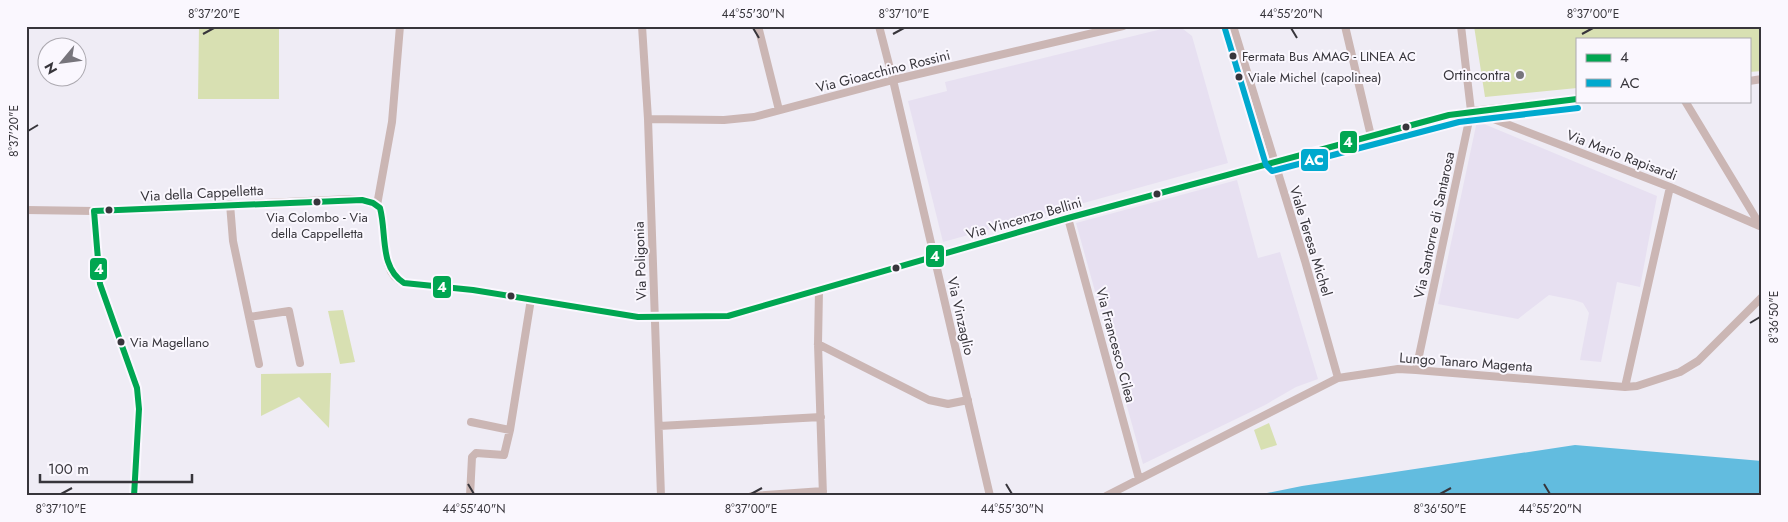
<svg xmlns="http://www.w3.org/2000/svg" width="1788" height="522" font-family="Jost,sans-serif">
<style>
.built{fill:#e7e0f1}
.green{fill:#d8e0b2}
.water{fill:#62bcdf}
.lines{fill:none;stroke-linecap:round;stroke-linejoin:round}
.street{stroke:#cbb6b4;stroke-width:8}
.bus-1-casing{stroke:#faf7fe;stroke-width:10}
.bus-2-casing{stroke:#faf7fe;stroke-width:10}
.bus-1{stroke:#00a651;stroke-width:6}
.bus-2{stroke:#00a9ce;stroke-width:6}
.ticks{fill:none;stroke:#37353b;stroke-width:2}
.bus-dot{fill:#37353b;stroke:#faf7fe;stroke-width:2}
.poi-dot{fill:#77757c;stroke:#faf7fe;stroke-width:2}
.labels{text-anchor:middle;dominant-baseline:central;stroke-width:4;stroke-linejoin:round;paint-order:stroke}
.bus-label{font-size:13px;fill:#37353b;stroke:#faf7fe;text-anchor:start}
.street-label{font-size:14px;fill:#37353b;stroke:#faf7fe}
.poi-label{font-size:14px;fill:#37353b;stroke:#faf7fe;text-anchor:end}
.line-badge{stroke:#faf7fe;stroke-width:2}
.badge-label{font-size:14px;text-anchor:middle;font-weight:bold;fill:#fff}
.neatline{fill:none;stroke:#37353b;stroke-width:2}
.ticks-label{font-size:12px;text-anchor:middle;fill:#37353b}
</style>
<rect width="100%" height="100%" fill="#efecf5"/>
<path class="built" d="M 1174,26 L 1183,29 L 1192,36 L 1228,163 L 943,242 L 908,101 L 947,91 L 945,82 Z
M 1477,121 L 1657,196 L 1640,287 L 1617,282 L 1601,362 L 1580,360 L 1589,313 L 1583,303 L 1574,300 L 1549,295 L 1518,319 L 1438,304 Z
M 1237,180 L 1258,258 L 1280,252 L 1318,379 L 1296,387 L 1265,405 L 1143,464 L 1076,223 Z"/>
<path class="green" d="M 199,26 L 279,26 L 279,99 L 198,99 Z
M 1474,26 L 1762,26 L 1762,71 L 1749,72 L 1749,39 L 1577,39 L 1577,88 L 1485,97 Z
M 343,310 L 355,362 L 340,364 L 328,311 Z
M 331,373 L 329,428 L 299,397 L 261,416 L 261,374 Z
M 1269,423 L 1277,445 L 1261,450 L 1254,430 Z"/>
<path class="water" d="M 1575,445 L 1762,461 L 1762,496 L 1252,496 L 1302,486 Z"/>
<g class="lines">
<path class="street" d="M 642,26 L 648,119 L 661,496
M 758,26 L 779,110
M 879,26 L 893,80 L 990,496
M 1233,26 L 1305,261 L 1338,378
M 1345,26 L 1371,136
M 1749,81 L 1762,79
M 1685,101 L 1760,225
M 1473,111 L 1670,187 L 1762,227
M 648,119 L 724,120 L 754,117 L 893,80 L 1123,26
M 230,204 L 233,241 L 259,364
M 377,205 L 392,122 L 400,26
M 26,210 L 94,211 L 350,199 C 361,199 371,200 380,208 C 388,229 378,273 404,283 L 473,290 L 638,317 L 728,316 L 1068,218 L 1449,115 L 1471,111 L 1577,99
M 94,211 L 100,284 L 137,388 L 139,409 L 134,496
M 1068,218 L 1139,479
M 819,290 L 818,344 L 823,496
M 249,317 L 289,311 L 300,363
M 818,344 L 929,400 L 948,404 L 968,400
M 1416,370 L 1471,111 L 1461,26
M 1625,387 L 1670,187
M 471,422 L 510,430 L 531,299
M 659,426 L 821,417
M 470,496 L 472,457 L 476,453 L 504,455 L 510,430
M 752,496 L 823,491
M 1106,496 L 1338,378 L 1398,369 L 1416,370 L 1625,387 L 1637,386 L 1680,372 L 1698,361 L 1762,297"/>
<g class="bus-1-casing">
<path id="bus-1" d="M 134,496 L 139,409 L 137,388 L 100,284 L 94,211 L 362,200 L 373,203 L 380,208 C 387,234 379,267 404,283 L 473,290 L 638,317 L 728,316 L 1068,218 L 1449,115 L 1577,99"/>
</g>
<g class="bus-2-casing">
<path id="bus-2" d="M 1225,29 L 1266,165 L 1272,171 L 1459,122 L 1578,108"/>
</g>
<use href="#bus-1" class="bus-1"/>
<use href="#bus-2" class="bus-2"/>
</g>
<path class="ticks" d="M 753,28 L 759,38M 1291,28 L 1297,38M 203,34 L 214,28M 893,34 L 904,28M 1582,34 L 1593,28M 28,131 L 38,125M 1750,323 L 1760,317M 468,484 L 474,494M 1006,484 L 1012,494M 1544,484 L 1550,494M 61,494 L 72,488M 751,494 L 762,488M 1440,494 L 1451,488"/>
<g class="bus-dot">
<circle cx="1233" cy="56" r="4.5"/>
<circle cx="1239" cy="77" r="4.5"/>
<circle cx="1406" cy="127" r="4.5"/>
<circle cx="1157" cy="194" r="4.5"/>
<circle cx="317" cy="202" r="4.5"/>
<circle cx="109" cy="210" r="4.5"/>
<circle cx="896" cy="268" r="4.5"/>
<circle cx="511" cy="296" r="4.5"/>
<circle cx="121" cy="342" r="4.5"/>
</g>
<circle class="poi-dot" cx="1520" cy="75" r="5"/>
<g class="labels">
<g class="bus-label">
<text x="1242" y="56">Fermata Bus AMAG - LINEA AC</text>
<text x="1248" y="77">Viale Michel (capolinea)</text>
<text x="317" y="217" text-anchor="middle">Via Colombo - Via<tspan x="317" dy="16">della Cappelletta</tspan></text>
<text x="130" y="342">Via Magellano</text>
</g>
<g class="street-label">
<text transform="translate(883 71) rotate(-14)">Via Gioacchino Rossini</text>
<text transform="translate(1622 155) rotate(21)">Via Mario Rapisardi</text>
<text transform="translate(202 193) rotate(-3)">Via della Cappelletta</text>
<text transform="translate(1024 218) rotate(-16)">Via Vincenzo Bellini</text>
<text transform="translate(1434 225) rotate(-78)">Via Santorre di Santarosa</text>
<text transform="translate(1311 241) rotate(73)">Viale Teresa Michel</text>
<text transform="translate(640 261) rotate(-92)">Via Poligonia</text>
<text transform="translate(961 316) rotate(77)">Via Vinzaglio</text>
<text transform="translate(1116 345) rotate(75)">Via Francesco Cilea</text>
<text transform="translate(1466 362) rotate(4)">Lungo Tanaro Magenta</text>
</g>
<g class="poi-label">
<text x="1510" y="75">Ortincontra</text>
</g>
</g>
<g class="line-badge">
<rect x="1339" y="130" width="19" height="24" rx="5" fill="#00a651"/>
<rect x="1300" y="148" width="29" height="24" rx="5" fill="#00a9ce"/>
<rect x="925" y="244" width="20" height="24" rx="5" fill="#00a651"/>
<rect x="89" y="257" width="19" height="24" rx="5" fill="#00a651"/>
<rect x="432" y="275" width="20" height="24" rx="5" fill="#00a651"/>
</g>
<g class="badge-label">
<text x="1348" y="147">4</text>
<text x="1314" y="165">AC</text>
<text x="935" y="261">4</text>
<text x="99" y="274">4</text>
<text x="442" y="292">4</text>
</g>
<rect width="1788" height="522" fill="none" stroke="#faf7fe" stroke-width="55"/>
<rect x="1576" y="38" width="175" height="65" fill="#faf7fe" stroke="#aca9b0"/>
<rect x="1586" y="54" width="25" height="8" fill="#00a651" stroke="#aca9b0"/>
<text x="1620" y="62" font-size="15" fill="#37353b">4</text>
<rect x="1586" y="79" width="25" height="8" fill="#00a9ce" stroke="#aca9b0"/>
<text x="1620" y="88" font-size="15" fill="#37353b">AC</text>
<g transform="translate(62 62) rotate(241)"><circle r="24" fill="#faf7fe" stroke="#aca9b0"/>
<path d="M0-4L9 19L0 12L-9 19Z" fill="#77757c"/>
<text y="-8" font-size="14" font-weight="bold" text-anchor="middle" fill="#37353b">N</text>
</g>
<path d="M40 474v8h152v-8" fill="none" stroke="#37353b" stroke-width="2.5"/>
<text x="48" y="474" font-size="15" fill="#37353b" stroke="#faf7fe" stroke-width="4" paint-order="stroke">100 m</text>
<rect x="28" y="28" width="1732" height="466" class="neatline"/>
<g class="ticks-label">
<text x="214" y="18">8°37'20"E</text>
<text x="753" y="18">44°55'30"N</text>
<text x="904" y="18">8°37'10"E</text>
<text x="1291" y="18">44°55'20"N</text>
<text x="1593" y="18">8°37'00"E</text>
<text transform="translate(14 131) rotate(-90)" y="4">8°37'20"E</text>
<text transform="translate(1774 317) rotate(-90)" y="4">8°36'50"E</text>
<text x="61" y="513">8°37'10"E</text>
<text x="474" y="513">44°55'40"N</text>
<text x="751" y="513">8°37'00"E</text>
<text x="1012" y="513">44°55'30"N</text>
<text x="1440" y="513">8°36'50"E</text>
<text x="1550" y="513">44°55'20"N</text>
</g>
</svg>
